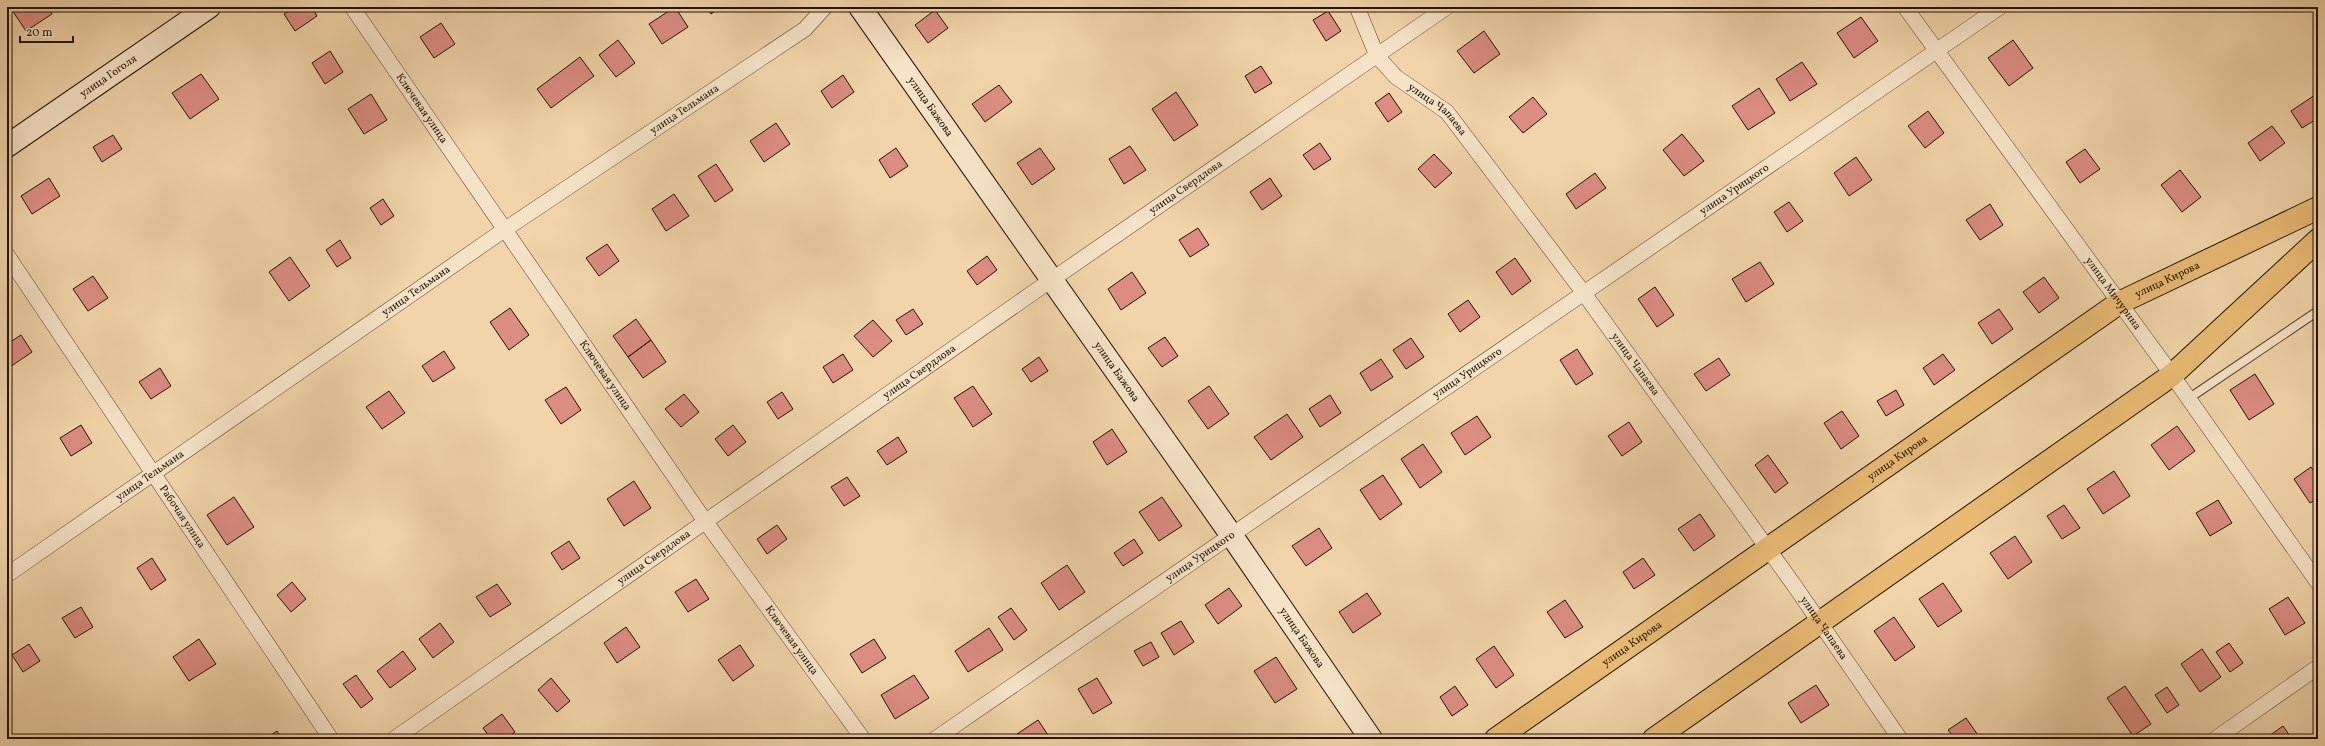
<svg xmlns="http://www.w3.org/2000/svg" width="2325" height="746" font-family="Vollkorn,serif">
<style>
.building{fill:#db8d82;stroke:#201303}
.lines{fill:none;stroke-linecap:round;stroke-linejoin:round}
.lane-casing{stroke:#54432c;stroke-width:10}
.street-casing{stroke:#54432c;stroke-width:16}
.secondary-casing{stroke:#201303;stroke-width:24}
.primary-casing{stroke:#201303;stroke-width:24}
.lane{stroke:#f6e3c7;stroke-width:8}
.street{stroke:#f6e3c7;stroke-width:15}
.secondary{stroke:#f6e3c7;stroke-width:22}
.primary{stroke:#e8ba74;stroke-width:22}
.labels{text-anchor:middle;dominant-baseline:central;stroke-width:4;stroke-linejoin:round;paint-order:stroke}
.street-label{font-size:11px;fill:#201303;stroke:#f6e3c7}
</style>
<rect width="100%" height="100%" fill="#f1d4a9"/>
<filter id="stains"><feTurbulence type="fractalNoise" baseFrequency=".005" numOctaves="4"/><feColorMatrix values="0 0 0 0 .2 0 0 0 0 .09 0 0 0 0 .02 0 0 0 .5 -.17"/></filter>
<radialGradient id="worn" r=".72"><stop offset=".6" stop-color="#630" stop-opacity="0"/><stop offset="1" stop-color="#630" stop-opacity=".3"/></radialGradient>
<path class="building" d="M 17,7 L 47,7 L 52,14 L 26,31 L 12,10 Z
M 295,7 L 312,7 L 317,16 L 295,31 L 284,14 Z
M 675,7 L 688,27 L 662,44 L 649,24 Z
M 706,7 L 721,7 L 711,14 Z
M 935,10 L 948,28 L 928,43 L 915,25 Z
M 1328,11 L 1341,31 L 1326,41 L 1313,20 Z
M 1861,17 L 1878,41 L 1854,58 L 1837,33 Z
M 441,23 L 455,44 L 434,58 L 420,37 Z
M 1484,31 L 1500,54 L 1474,73 L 1457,51 Z
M 618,40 L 635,63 L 616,77 L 599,55 Z
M 2013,40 L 2033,68 L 2009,86 L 1988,58 Z
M 330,51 L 343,72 L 325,84 L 312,63 Z
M 580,57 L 594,76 L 551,108 L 537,89 Z
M 1802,62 L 1817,84 L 1790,101 L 1776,79 Z
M 1261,66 L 1272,83 L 1255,93 L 1245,76 Z
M 201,74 L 219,99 L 190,119 L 172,93 Z
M 843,75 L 854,92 L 832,108 L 821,91 Z
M 999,85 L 1012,102 L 985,122 L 972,104 Z
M 1759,88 L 1775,113 L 1748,130 L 1732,106 Z
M 1176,92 L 1198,125 L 1174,141 L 1152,109 Z
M 1389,93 L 1402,112 L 1388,122 L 1375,103 Z
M 2318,93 L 2318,118 L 2302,128 L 2291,111 Z
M 371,94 L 387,120 L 364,134 L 348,109 Z
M 1533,97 L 1547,114 L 1523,133 L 1509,117 Z
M 1928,111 L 1944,133 L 1925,148 L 1908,126 Z
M 776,123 L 790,144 L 764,162 L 750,141 Z
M 2272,126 L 2285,143 L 2260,161 L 2248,143 Z
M 1682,134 L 1704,161 L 1684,176 L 1663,150 Z
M 113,135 L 122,149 L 102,162 L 93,147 Z
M 1320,143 L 1331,159 L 1314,170 L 1303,155 Z
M 1130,146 L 1146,170 L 1124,184 L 1109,159 Z
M 896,148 L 908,166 L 890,178 L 879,160 Z
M 1040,148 L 1055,169 L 1032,185 L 1017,163 Z
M 2085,149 L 2100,169 L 2080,183 L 2066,162 Z
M 1434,154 L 1452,173 L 1435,188 L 1418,169 Z
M 1856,157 L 1872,180 L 1849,196 L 1834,173 Z
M 716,164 L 733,190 L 715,202 L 698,176 Z
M 2180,170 L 2201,197 L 2182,212 L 2161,185 Z
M 1595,173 L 1606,188 L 1576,209 L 1566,194 Z
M 49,178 L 60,196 L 32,214 L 21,196 Z
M 1270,178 L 1282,196 L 1262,210 L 1250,192 Z
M 674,194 L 689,216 L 666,231 L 652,209 Z
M 383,199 L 394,216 L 381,225 L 370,208 Z
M 1789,202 L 1803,221 L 1787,232 L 1774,212 Z
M 1990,204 L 2003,225 L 1980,240 L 1966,220 Z
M 1198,228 L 1209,245 L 1190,257 L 1179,240 Z
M 340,240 L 351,258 L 337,267 L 326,250 Z
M 607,244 L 619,261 L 599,276 L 586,258 Z
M 987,256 L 997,270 L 977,285 L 967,271 Z
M 290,257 L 310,286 L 289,301 L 269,272 Z
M 1515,258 L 1531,281 L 1512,295 L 1496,272 Z
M 1760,262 L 1774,284 L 1746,302 L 1732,279 Z
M 1132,272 L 1146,293 L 1121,310 L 1108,289 Z
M 93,276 L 108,298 L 88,311 L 73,289 Z
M 2044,277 L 2059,298 L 2039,313 L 2023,292 Z
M 1655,287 L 1674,315 L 1657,327 L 1638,299 Z
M 1468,300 L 1480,317 L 1460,332 L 1448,314 Z
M 510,308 L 529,335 L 509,350 L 490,322 Z
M 913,309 L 923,324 L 906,335 L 896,320 Z
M 1999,309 L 2013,329 L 1992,344 L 1978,323 Z
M 636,319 L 651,340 L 628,357 L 613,336 Z
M 873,320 L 892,341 L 873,357 L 854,336 Z
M 21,335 L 32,352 L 10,367 L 7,363 L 7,344 Z
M 1165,337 L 1178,356 L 1162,367 L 1148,348 Z
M 1411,338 L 1424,357 L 1406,369 L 1393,350 Z
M 651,340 L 666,362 L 643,378 L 628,357 Z
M 1577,349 L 1593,374 L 1576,385 L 1560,360 Z
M 444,351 L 455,368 L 433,382 L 422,366 Z
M 843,354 L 853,370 L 833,383 L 823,367 Z
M 1943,354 L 1955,370 L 1934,385 L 1923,368 Z
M 1039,357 L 1048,371 L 1031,382 L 1022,369 Z
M 1719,358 L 1730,375 L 1706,391 L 1694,374 Z
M 1381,359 L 1393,377 L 1371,391 L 1360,373 Z
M 160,368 L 171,386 L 151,399 L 139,382 Z
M 2255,374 L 2274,404 L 2249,420 L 2230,390 Z
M 973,386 L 992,414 L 973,427 L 954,398 Z
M 1209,386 L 1229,414 L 1208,429 L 1188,401 Z
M 566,387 L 581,410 L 561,424 L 545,400 Z
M 1896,390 L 1904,405 L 1886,416 L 1877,401 Z
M 389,391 L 405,413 L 382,429 L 366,407 Z
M 782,392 L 793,409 L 778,419 L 767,402 Z
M 684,394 L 699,412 L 681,427 L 665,409 Z
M 1330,395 L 1341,413 L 1320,427 L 1309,409 Z
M 1842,411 L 1859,436 L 1841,449 L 1824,423 Z
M 1287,414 L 1303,437 L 1271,460 L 1254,437 Z
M 1477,416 L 1491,437 L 1465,455 L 1451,433 Z
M 1629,422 L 1642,442 L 1622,456 L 1608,436 Z
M 81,425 L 92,443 L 71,456 L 60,438 Z
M 733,425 L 746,442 L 728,456 L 715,439 Z
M 2177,426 L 2195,451 L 2169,470 L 2151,445 Z
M 1112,429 L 1127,452 L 1107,465 L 1093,442 Z
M 898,437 L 907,452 L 887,465 L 877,451 Z
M 1423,444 L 1442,472 L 1420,488 L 1401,459 Z
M 1768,455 L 1788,483 L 1775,493 L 1755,465 Z
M 2311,467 L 2318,477 L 2318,498 L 2310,503 L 2294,479 Z
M 2114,471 L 2130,496 L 2103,514 L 2087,489 Z
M 1383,475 L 1402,504 L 1380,520 L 1360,490 Z
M 847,477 L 860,496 L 844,506 L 831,487 Z
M 634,481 L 651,508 L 624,526 L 607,499 Z
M 234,497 L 254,527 L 227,545 L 207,515 Z
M 1162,497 L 1182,526 L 1159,541 L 1139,512 Z
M 2218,500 L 2232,523 L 2210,536 L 2196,513 Z
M 2064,505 L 2080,528 L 2062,539 L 2047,516 Z
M 1700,514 L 1715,536 L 1694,551 L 1678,529 Z
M 777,525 L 787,539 L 767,554 L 757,539 Z
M 1319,528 L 1332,548 L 1306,566 L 1292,546 Z
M 2015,536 L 2032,562 L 2008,579 L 1990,553 Z
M 1134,539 L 1143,553 L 1123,566 L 1114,553 Z
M 569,541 L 580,558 L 562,570 L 551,553 Z
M 152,558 L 166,580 L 151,590 L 137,568 Z
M 1643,558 L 1655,575 L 1634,589 L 1623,572 Z
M 1067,565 L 1085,592 L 1059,610 L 1041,583 Z
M 696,579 L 709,599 L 688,612 L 675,592 Z
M 292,582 L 306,599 L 291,612 L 277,595 Z
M 1943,583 L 1962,611 L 1938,627 L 1919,599 Z
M 497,584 L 511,604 L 490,617 L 476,597 Z
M 1229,588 L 1242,606 L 1218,624 L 1205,605 Z
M 1367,593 L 1381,614 L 1353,633 L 1339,612 Z
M 2288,597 L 2305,623 L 2285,635 L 2269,609 Z
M 1565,600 L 1583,627 L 1565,638 L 1547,612 Z
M 81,607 L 93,627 L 75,638 L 62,618 Z
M 1011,608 L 1027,630 L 1014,640 L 998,617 Z
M 1894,617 L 1915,647 L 1895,661 L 1874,631 Z
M 1181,621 L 1194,642 L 1174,655 L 1161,633 Z
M 440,623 L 454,642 L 433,658 L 419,639 Z
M 626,627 L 640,647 L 617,663 L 604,643 Z
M 989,628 L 1003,650 L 968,672 L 955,651 Z
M 199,639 L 216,664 L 189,681 L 173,657 Z
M 874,639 L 886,658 L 862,673 L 850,654 Z
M 1151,642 L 1159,657 L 1143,666 L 1134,651 Z
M 2229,643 L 2243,663 L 2230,672 L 2216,652 Z
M 29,644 L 40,661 L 23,672 L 12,655 Z
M 740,645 L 754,666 L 733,681 L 718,660 Z
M 1494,646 L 1514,675 L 1496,688 L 1476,659 Z
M 2202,649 L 2221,677 L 2200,692 L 2181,664 Z
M 403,651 L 416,669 L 390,688 L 377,671 Z
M 1276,657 L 1297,689 L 1275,703 L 1254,671 Z
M 356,675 L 373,699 L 361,708 L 343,684 Z
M 914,675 L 929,698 L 895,719 L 881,695 Z
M 551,678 L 570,701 L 557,712 L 538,690 Z
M 1097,678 L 1112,703 L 1093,714 L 1078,689 Z
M 1816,685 L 1829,705 L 1801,723 L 1788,703 Z
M 1455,686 L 1468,705 L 1452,716 L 1440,697 Z
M 2125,686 L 2151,724 L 2133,736 L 2107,698 Z
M 2167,687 L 2179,705 L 2167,713 L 2155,695 Z
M 502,714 L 515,732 L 505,739 L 491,739 L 483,728 Z
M 1966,718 L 1980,738 L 1979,739 L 1955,739 L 1948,730 Z
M 1038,720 L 1050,738 L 1021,739 L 1017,734 Z
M 2283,726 L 2292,739 L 2265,739 Z
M 277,731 L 282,739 L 265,739 Z
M 2102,734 L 2106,739 L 2095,739 Z"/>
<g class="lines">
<g class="lane-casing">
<path id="lane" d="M 2188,399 L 2318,311"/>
</g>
<g class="street-casing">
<g id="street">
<path id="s1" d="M 352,7 L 705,521 L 863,739"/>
<path id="s2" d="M 1357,7 L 1377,56 L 1396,77 L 1447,112 L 1583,292 L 1794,585 L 1900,739"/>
<path id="s3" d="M 1905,7 L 2172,375 L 2318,583"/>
<path id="s4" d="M 7,255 L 331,739"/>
<path id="s5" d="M 7,575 L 504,230 L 805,29 L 825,7"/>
<path id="s6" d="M 394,739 L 1034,292 L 1447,7"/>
<path id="s7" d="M 935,739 L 2000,7"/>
<path d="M 2215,739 L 2318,667"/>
</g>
</g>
<g class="secondary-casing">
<g id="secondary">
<path id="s8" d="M 860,7 L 1232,536 L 1371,739"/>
<path id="s9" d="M 7,146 L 209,7"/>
</g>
</g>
<g class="primary-casing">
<g id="primary">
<path id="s10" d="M 1496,739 L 2119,303 L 2318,208"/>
<path d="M 1654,739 L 2172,375 L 2318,240"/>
</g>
</g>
<use href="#lane" class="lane"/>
<use href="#street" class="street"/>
<use href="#secondary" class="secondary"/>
<use href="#primary" class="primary"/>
</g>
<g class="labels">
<g class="street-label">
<text stroke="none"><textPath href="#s9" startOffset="123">улица Гоголя</textPath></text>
<text stroke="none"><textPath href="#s8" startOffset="122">улица Бажова</textPath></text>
<text stroke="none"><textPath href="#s1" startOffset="123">Ключевая улица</textPath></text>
<text stroke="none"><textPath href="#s5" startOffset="822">улица Тельмана</textPath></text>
<text stroke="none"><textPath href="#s2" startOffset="134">улица Чапаева</textPath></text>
<text stroke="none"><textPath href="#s6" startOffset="965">улица Свердлова</textPath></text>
<text stroke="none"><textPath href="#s7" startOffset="970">улица Урицкого</textPath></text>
<text stroke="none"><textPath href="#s10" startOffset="814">улица Кирова</textPath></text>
<text stroke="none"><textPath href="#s5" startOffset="498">улица Тельмана</textPath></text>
<text stroke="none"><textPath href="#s3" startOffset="354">улица Мичурина</textPath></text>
<text stroke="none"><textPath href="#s2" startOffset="458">улица Чапаева</textPath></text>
<text stroke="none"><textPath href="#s6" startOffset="641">улица Свердлова</textPath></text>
<text stroke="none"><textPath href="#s8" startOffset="446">улица Бажова</textPath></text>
<text stroke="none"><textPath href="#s7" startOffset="646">улица Урицкого</textPath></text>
<text stroke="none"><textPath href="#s1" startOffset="447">Ключевая улица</textPath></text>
<text stroke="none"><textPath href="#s10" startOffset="490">улица Кирова</textPath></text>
<text stroke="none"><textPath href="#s5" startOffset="174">улица Тельмана</textPath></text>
<text stroke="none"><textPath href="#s4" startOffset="315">Рабочая улица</textPath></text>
<text stroke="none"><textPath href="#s6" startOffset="317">улица Свердлова</textPath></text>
<text stroke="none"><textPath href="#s7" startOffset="322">улица Урицкого</textPath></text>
<text stroke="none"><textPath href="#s2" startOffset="782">улица Чапаева</textPath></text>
<text stroke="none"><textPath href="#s8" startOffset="770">улица Бажова</textPath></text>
<text stroke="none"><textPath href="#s1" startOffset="771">Ключевая улица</textPath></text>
<text stroke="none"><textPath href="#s10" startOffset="166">улица Кирова</textPath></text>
</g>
</g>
<rect width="2325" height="746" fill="none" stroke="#f1d4a9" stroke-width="24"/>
<rect x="8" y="8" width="2309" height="730" fill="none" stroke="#201303" stroke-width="2"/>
<rect x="12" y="12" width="2301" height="722" fill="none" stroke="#201303"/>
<path d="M20 36v6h53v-6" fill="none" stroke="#201303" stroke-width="2"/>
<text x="26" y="36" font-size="12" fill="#201303" stroke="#f6e3c7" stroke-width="3" paint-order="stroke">20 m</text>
<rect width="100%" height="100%" filter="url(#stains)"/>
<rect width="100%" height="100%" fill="url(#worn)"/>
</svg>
